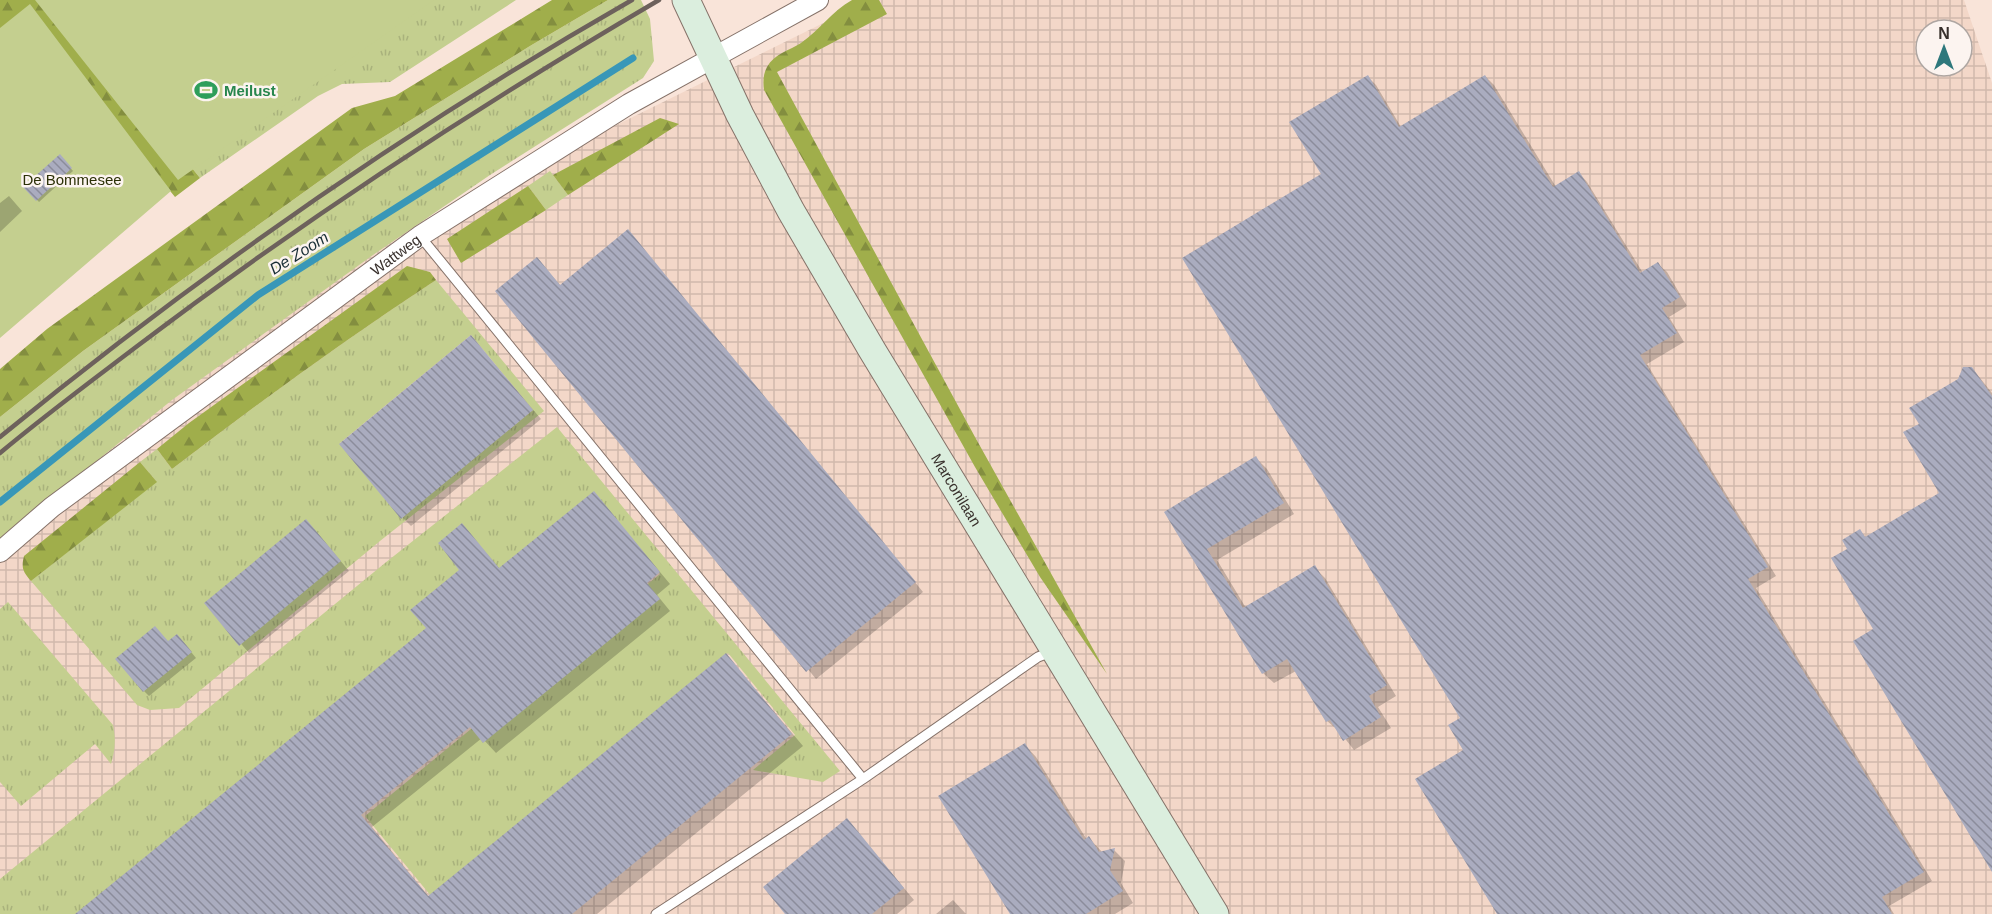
<svg xmlns="http://www.w3.org/2000/svg" width="1992" height="914" font-family="Arial,sans-serif">
<style>
.industrial{fill:url(#industrial-grid);fill-rule:evenodd}
.grass{fill:url(#grass-tufts);fill-rule:evenodd}
.forest{fill:url(#forest-firs)}
.garden{fill:#c4cf8f}
.shadow{fill:#0003}
.lines{fill:none;stroke-linecap:round;stroke-linejoin:round}
.stream{stroke:#3897b8;stroke-width:7}
.building{fill:url(#building-back-hatch)}
.lane-casing{stroke:#857269;stroke-width:11}
.street-casing{stroke:#857269;stroke-width:22}
.secondary-casing{stroke:#857269;stroke-width:29}
.lane{stroke:#fff;stroke-width:9}
.street{stroke:#fff;stroke-width:20}
.secondary{stroke:#dbeede;stroke-width:27}
.rail{stroke:#6d615c;stroke-width:4.5}
.labels{text-anchor:middle;dominant-baseline:central;stroke-width:5;stroke-linejoin:round;paint-order:stroke}
.leisure-label{font-size:15px;font-weight:bold;fill:#27864d;stroke:#fcf4f0;text-anchor:start}
.park-label{font-size:15px;fill:#2c3107;stroke:#fcf4f0}
.street-label{font-size:15px;fill:#38302c;stroke:#fcf4f0}
.water-label{font-size:16px;font-style:italic;fill:#182d35;stroke:#fcf4f0}
</style>
<defs>
<pattern id="industrial-grid" width="8" height="8" patternUnits="userSpaceOnUse" patternTransform="scale(1.5)"><rect width="8" height="8" fill="#f3d7c8"/><path d="M0 4h8M4 0v8" fill="none" stroke="#d1b9ac"/></pattern>
<pattern id="grass-tufts" width="24" height="20" patternUnits="userSpaceOnUse" patternTransform="scale(1.5)"><rect width="24" height="20" fill="#c4cf8f"/><path d="M3 7l-1-3M5 7V3M7 7l1-3M15 17l-1-3M17 17v-4M19 17l1-3" fill="none" stroke="#a9b27c"/></pattern>
<pattern id="forest-firs" width="22" height="20" patternUnits="userSpaceOnUse" patternTransform="scale(1.5)"><rect width="22" height="20" fill="#a0ae4b"/><path d="M5 1l3.5 6h-7zM16 11l3.5 6h-7z" fill="#838e3f"/></pattern>
<pattern id="building-back-hatch" width="6" height="6" patternUnits="userSpaceOnUse" patternTransform="scale(1.5)"><rect width="6" height="6" fill="#aaacbf"/><path d="M-1 5l2 2M0 0l6 6M5-1l2 2" fill="none" stroke="#8b8c9b"/></pattern>
</defs>
<rect width="100%" height="100%" fill="#f9e4d9"/>
<path class="industrial" d="M 870,0 L 1964,0 L 1992,83 L 1992,914 L 0,914 L 0,515 L 229,316 ZM 1926,30 L 1962,30 L 1962,66 L 1926,66 Z"/>
<path class="grass" d="M 57,0 L 516,0 L 390,82 L 342,84 L 318,96 L 200,178 Z
M 608,0 L 641,0 L 650,19 L 654,61 L 643,78 L 490,175 L 373,255 L 172,400 L 0,539 L 0,417 L 83,351 L 364,149 L 530,46 Z
M 550,171 L 568,195 L 546,210 L 528,186 Z
M 436,280 L 544,411 L 380,541 L 179,708 L 150,710 L 137,705 L 31,581 L 156,481 L 140,462 L 157,449 L 172,469 C 258,403 346,339 436,280 ZM 471,335 L 533,410 L 401,518 L 340,443 Z
M 557,427 L 840,771 L 823,782 L 753,770 L 795,735 L 728,653 L 431,896 L 365,816 L 660,574 L 594,493 L 80,914 L 0,914 L 0,879 L 385,563 Z
M 8,602 L 113,725 C 116,740 115,750 111,764 L 95,744 L 21,806 L 0,782 L 0,609 Z"/>
<path class="forest" d="M 0,0 L 57,0 L 200,178 L 175,197 L 30,17 L 0,38 Z
M 552,0 L 608,0 L 530,46 L 364,149 L 83,351 L 0,417 L 0,369 L 47,329 L 352,108 L 395,96 Z
M 852,0 L 879,0 L 887,14 L 777,72 L 975,437 L 1107,674 L 1040,577 L 975,467 L 764,90 C 763,83 763,74 767,67 C 774,54 790,50 801,43 C 820,30 832,11 852,0 Z
M 660,118 L 679,124 L 568,195 L 553,175 Z
M 528,186 L 546,210 L 461,263 L 447,239 Z
M 407,266 L 430,272 L 436,280 C 346,339 258,403 172,469 L 157,449 L 189,423 Z
M 140,462 L 157,482 L 31,581 C 23,572 21,568 24,556 Z"/>
<path class="garden" d="M 35,0 L 434,0 L 178,180 Z
M 30,4 L 171,191 L 0,338 L 0,28 Z"/>
<path class="shadow" d="M 1367,76 L 1376,85 L 1401,127 L 1485,76 L 1494,85 L 1556,187 L 1579,173 L 1587,182 L 1643,273 L 1658,264 L 1667,272 L 1687,306 L 1669,317 L 1684,342 L 1647,364 L 1776,576 L 1756,588 L 1932,881 L 1889,906 L 1894,914 L 1498,914 L 1465,751 L 1462,719 L 1323,175 Z
M 60,156 L 73,171 L 39,202 L 25,187 Z
M 9,196 L 22,211 L 0,232 L 0,203 Z
M 636,240 L 923,592 L 816,679 L 498,291 L 537,259 L 561,286 Z
M 471,337 L 541,419 L 411,526 L 403,518 Z
M 1972,368 L 1992,393 L 1992,869 L 1875,630 L 1849,549 L 1860,531 L 1867,538 L 1941,493 L 1921,424 L 1959,380 Z
M 1256,458 L 1267,469 L 1294,514 L 1217,560 L 1246,608 L 1314,567 L 1325,578 L 1396,696 L 1378,707 L 1391,728 L 1354,750 L 1339,731 L 1327,721 L 1296,671 L 1274,683 L 1263,673 L 1166,513 Z
M 594,493 L 670,584 L 657,595 L 670,611 L 496,753 L 482,738 L 372,827 L 429,897 L 726,655 L 803,746 L 597,914 L 77,914 L 428,628 L 461,570 L 462,525 L 500,569 Z
M 314,529 L 349,571 L 249,653 L 206,603 Z
M 183,642 L 196,658 L 149,696 L 144,691 L 168,643 Z
M 1025,745 L 1036,757 L 1087,840 L 1089,838 L 1103,853 L 1114,850 L 1125,861 L 1121,883 L 1133,903 L 1115,914 L 1012,914 Z
M 847,820 L 914,900 L 897,914 L 787,914 Z
M 953,900 L 966,914 L 936,914 Z"/>
<g class="lines">
<path class="stream" d="M 0,502 L 258,295 L 633,58"/>
</g>
<path class="building" d="M 1368,75 L 1399,127 L 1485,75 L 1553,187 L 1579,171 L 1640,273 L 1658,262 L 1680,297 L 1662,308 L 1677,333 L 1640,355 L 1768,567 L 1748,579 L 1924,872 L 1882,897 L 1892,914 L 1497,914 L 1415,779 L 1463,750 L 1448,725 L 1460,718 L 1182,258 L 1321,174 L 1289,122 Z
M 60,154 L 72,168 L 36,201 L 23,187 Z
M 628,229 L 916,582 L 806,672 L 495,291 L 537,257 L 560,285 Z
M 471,335 L 533,410 L 401,519 L 339,444 Z
M 1963,367 L 1972,367 L 1992,396 L 1992,872 L 1853,641 L 1873,629 L 1831,558 L 1847,549 L 1842,540 L 1860,529 L 1865,537 L 1939,493 L 1903,432 L 1919,424 L 1909,408 L 1958,379 Z
M 1256,456 L 1284,503 L 1207,549 L 1243,608 L 1315,565 L 1387,685 L 1369,696 L 1381,717 L 1343,741 L 1330,720 L 1326,722 L 1287,659 L 1262,674 L 1164,512 Z
M 594,491 L 660,572 L 647,583 L 660,599 L 483,743 L 470,727 L 361,815 L 428,896 L 726,653 L 792,734 L 572,914 L 75,914 L 426,628 L 410,610 L 459,570 L 438,543 L 462,523 L 499,568 Z
M 306,519 L 341,561 L 239,646 L 204,603 Z
M 155,626 L 168,641 L 177,634 L 192,652 L 143,692 L 115,659 Z
M 1025,743 L 1084,840 L 1089,836 L 1099,852 L 1115,848 L 1110,870 L 1123,891 L 1086,914 L 1010,914 L 938,796 Z
M 847,818 L 904,888 L 872,914 L 785,914 L 763,887 Z"/>
<g class="lines">
<g class="lane-casing">
<path id="lane" d="M 420,236 L 863,779
M 656,914 L 863,779 L 1038,657 L 1051,652"/>
</g>
<g class="street-casing">
<g id="street">
<path id="s1" d="M 0,552 L 52,507 L 420,236 L 629,104 L 818,0"/>
</g>
</g>
<g class="secondary-casing">
<g id="secondary">
<path id="s2" d="M 686,0 L 740,115 L 791,211 L 872,350 L 1215,914"/>
</g>
</g>
<use href="#lane" class="lane"/>
<use href="#street" class="street"/>
<use href="#secondary" class="secondary"/>
<path class="rail" d="M 0,437 C 198,275 410,127 632,0
M 0,453 C 44,416 90,382 136,347 C 303,220 478,106 659,0"/>
</g>
<defs>
<g id="stadium-bare" transform="scale(1.8)"><path d="M0-5a6.5 5 0 1 0 0 10a6.5 5 0 1 0 0-10ZM-3.5-1.8h7v3.6h-7Z" fill="#2e9e5b" stroke="#fcf4f0" stroke-width="2.5" paint-order="stroke"/></g>
</defs>
<g fill-rule="evenodd">
<use href="#stadium-bare" x="206" y="90"/>
</g>
<g class="labels">
<g class="leisure-label">
<text x="224" y="90">Meilust</text>
</g>
<g class="park-label">
<text x="72" y="179">De Bommesee</text>
</g>
<g class="street-label">
<text stroke="none"><textPath href="#s1" startOffset="495">Wattweg</textPath></text>
<text stroke="none"><textPath href="#s2" startOffset="560">Marconilaan</textPath></text>
</g>
<g class="water-label">
<text transform="translate(299 253) rotate(-32)">De Zoom</text>
</g>
</g>
<g transform="translate(1944 48)"><circle r="28" fill="#fcf4f0" stroke="#aea6a2" stroke-width="1.5"/>
<path d="M0-4.5L10 22L0 15L-10 22Z" fill="#2e787c"/>
<text y="-9" font-size="16" font-weight="bold" text-anchor="middle" fill="#38302c">N</text>
</g>
</svg>
